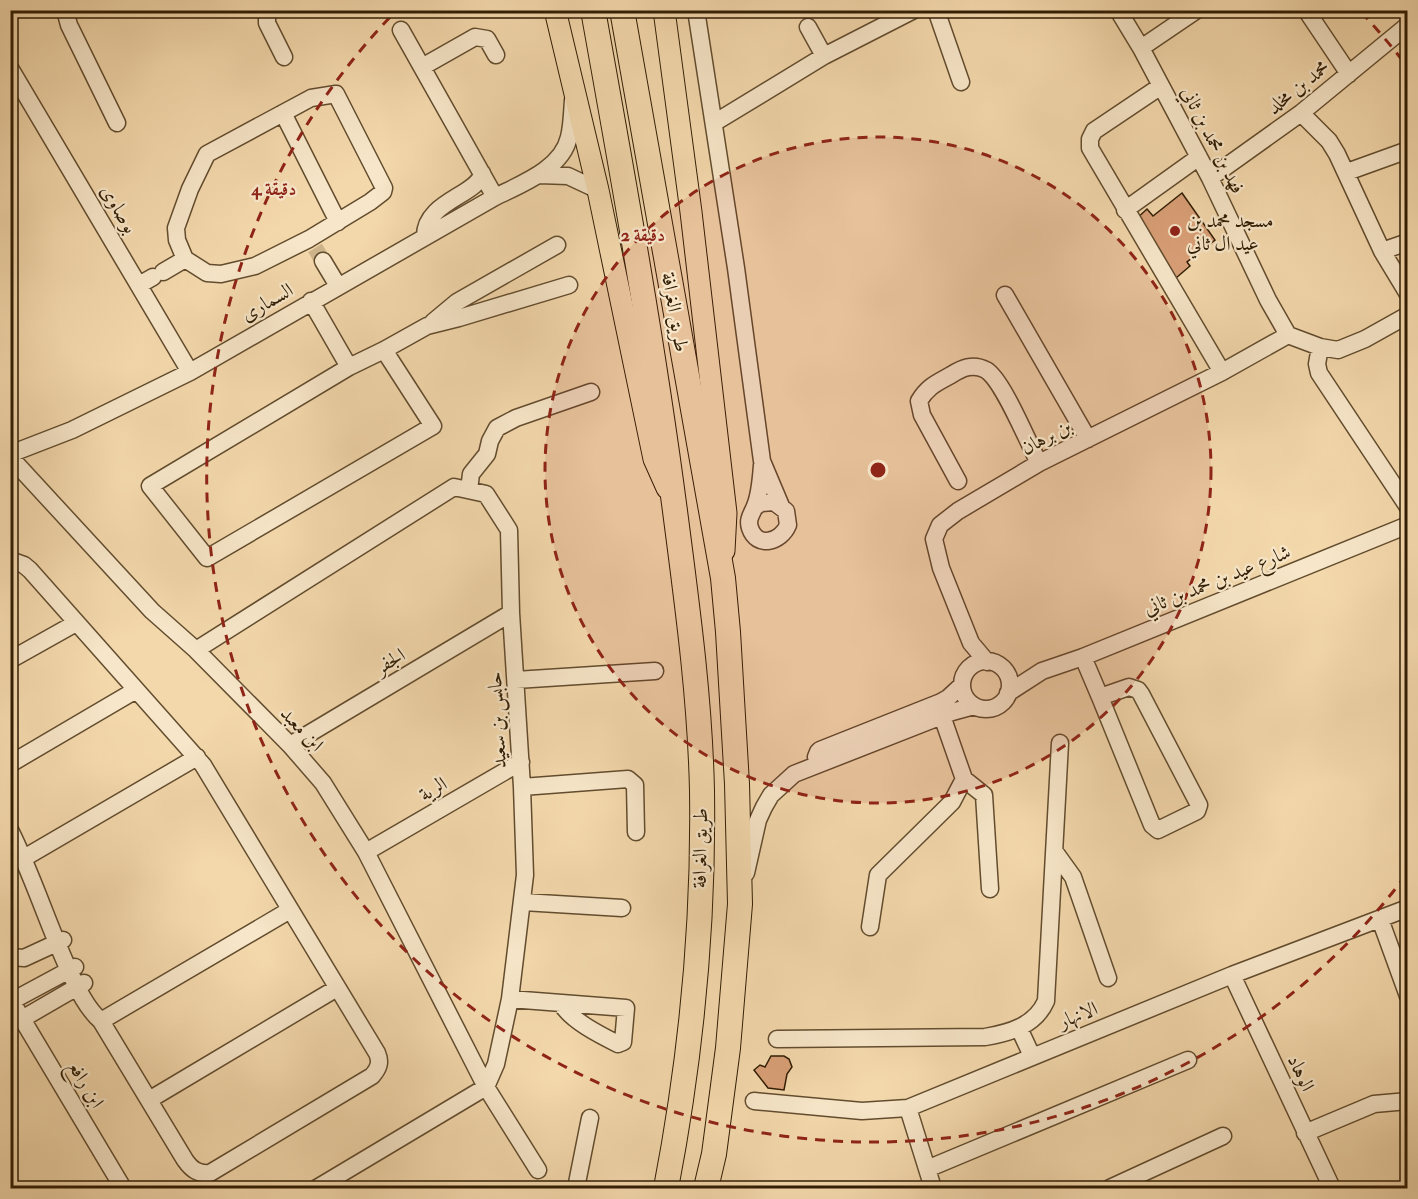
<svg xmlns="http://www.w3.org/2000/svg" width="1418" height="1199" font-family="'IM FELL Double Pica',Amiri,serif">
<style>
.building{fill:#d99f77;stroke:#311d04;stroke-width:1.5}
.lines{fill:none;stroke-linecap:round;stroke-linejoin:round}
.minor-tunnel{stroke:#ccb38a;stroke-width:16;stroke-dasharray:16 8;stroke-linecap:butt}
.minor-casing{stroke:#624c2e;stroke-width:19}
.major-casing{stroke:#311d04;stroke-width:23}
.highway-casing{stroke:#311d04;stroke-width:26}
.minor{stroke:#f7e6c9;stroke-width:16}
.major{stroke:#f3d8ac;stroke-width:21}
.highway{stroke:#f3d8ac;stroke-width:24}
.ring{fill:none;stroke:#8f2418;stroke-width:3;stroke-dasharray:10 8}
.poi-dot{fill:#8f2418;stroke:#f7e6c9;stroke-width:2}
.labels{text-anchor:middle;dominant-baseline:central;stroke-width:4.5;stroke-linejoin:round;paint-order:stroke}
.street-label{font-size:20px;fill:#311d04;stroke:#f7e6c9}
.poi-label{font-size:20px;fill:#311d04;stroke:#f7e6c9;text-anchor:start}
.centre{fill:#8f2418;stroke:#f7e6c9;stroke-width:3}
.ring-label{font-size:18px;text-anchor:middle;font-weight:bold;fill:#8f2418;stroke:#f7e6c9;stroke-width:4.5;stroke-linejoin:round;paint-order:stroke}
</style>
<rect width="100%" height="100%" fill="#f3d8ac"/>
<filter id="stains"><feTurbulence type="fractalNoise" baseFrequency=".00333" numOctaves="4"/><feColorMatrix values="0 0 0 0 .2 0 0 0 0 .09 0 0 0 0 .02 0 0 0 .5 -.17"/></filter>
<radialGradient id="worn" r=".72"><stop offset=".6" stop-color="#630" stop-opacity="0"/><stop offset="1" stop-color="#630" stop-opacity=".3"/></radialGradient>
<path class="building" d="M 1182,193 L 1215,240 L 1187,262 L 1190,266 L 1176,278 L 1134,221 L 1147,209 L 1153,216 Z
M 771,1056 L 784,1056 L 789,1059 L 792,1067 L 787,1074 L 784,1090 L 768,1088 L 754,1070 L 760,1065 L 765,1067 Z"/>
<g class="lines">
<path class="minor-tunnel" d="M 315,248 L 323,261"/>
<g class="minor-casing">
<path id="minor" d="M 65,10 L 69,25 L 117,123
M 267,10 L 267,23 L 284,57
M 696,10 L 736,268 L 762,461 L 781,506
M 936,10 L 961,82
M 1118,10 L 1141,48 L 1210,178 L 1268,300 L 1288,335 L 1320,347 L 1338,350 L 1365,339 L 1408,315
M 1306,10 L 1349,74
M 808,27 L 824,56
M 401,30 L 495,197
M 1141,48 L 1197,10
M 422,67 L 475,37 L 487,39 L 496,55
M 10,68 L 190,372
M 1161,86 L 1094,131 L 1090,139 L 1090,148 L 1222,372
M 336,94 L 384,188 L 383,192 L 370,202 L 309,239 L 255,266 L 221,274 L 207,273 L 185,259 L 177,240 L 176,228 L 190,189 L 207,154 L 311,98 Z
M 283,113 L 338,222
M 1301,113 L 1329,141 L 1337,154 L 1382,251 L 1408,294
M 714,123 L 824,56 L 914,10
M 1347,172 L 1408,150
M 539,175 L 568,176 L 598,190
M 1210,178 L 1301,113 L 1408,25
M 1125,210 L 1199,157
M 425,237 C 424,201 479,195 482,173
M 1382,251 L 1408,242
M 323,261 L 338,286
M 163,272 L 185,259
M 139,285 L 153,277
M 1005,295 L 1088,439
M 311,301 L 349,367 L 150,486 L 207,558 L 433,426 L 384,350 L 349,367
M 433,322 L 457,302 L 557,245
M 1320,347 L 1317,364 L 1319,373 L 1408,507
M 384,350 L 427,326 L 459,318 L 569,285
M 10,454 L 72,430 L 190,372 L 495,197 C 521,184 562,169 569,137 C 572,125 572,112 573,100
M 10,457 L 152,611 L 196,650 L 290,745 L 323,783 L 366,852 L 486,1087 L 538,1170
M 958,481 L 922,415 L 919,401 C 928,386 937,383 951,375 C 962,368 973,363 986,370 C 1003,380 1028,443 1039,463
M 469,490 L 471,474 L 487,454 L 490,441 L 497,428 L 516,418 L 591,392
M 755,507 L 761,503 L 774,502 L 786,511 L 788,525 C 781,542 757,549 750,528 C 747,519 752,514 755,506 C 760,494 761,478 762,465
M 10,560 L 24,565 L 30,570 L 203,765 L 377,1053 C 381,1062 379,1068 372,1076 L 210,1173 C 198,1174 192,1170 185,1160 L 101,1021 C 85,1007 76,985 67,966 C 47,922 32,874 10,830
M 196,650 L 454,487 L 486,494 L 509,530 L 511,613 L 522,787 L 525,875 L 510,999 L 496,1064 L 486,1087 L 317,1188
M 1083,657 L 1100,697
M 10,660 L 76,623
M962 685a24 24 0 1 1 48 0a24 24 0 1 1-48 0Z
M 987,662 L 971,643 L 941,568 L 934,539 L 940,525 L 958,511 L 1039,463 L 1222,372 L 1288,335
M 516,680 L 655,671
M 1129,687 L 1138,690 L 1141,694 L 1199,805 L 1197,811 L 1158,830 L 1152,825 L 1100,697 Z
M 1008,693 L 1042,671 L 1083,657 L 1408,525
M 942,716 L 964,779 L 984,795 L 990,889
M 290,745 L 511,613
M 824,761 L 818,760 L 816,757 L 818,752 L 820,750 L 941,702 L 948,698 L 962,685
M 10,764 L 136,690
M 522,787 L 628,779 L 635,785 L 636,832
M 366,852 L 521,762
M 1055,852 L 1073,877 L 1108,978
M 24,858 L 197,757
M 746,873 L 758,820 L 764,807 L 771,795 L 794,774 L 952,712 L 974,706
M 523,902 L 622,908
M 1380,919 L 1408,996
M 870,927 L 878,875 L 952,802 L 964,779
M 10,957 L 24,958 L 63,940
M 1232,975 L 1332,1188
M 510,999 L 626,1008 L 623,1042 L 618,1044 C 600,1035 570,1020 561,1003
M 10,1002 L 75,967
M 12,1002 L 123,1188
M 22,1019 L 84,983
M 101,1021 L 290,910
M 1019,1028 L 1032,1056
M 777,1039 L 985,1037 C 1009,1033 1035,1026 1046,1001 L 1060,743
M 149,1100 L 337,988
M 754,1101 L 862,1111 L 908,1108 L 1232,975 L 1408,908
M 908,1108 L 933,1188
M 1305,1133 L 1374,1104 L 1408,1101
M 927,1169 L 1188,1060
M 576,1188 L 590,1118
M 1110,1188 L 1223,1136"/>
</g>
<g class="major-casing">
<path id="major" d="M 555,10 L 598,190 L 654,459 L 667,488
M 664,10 L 691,212 L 726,513 L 724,551"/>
</g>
<g class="highway-casing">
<path id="highway" d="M 593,10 C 623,177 653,343 675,511 C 687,604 700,697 702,791 C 704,923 691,1058 666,1188
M 622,10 L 723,578 L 728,632 L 737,784 L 740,904 L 728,1048 L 714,1154 L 706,1188"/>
</g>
<use href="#minor" class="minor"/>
<use href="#major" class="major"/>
<use href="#highway" class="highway"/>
</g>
<circle cx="878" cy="470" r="333" fill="#8f2418" fill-opacity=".12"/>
<g class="ring">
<circle cx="878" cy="470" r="333"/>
<path d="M1406 875A666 666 0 1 1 395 12M1361 12A666 666 0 0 1 1406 65"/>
</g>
<circle class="poi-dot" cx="1175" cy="231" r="6"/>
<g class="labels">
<g class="street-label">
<text transform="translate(1298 87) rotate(-38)">محمد بن مخلد</text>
<text transform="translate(1213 140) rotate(63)">فهد بن محمد بن ثاني</text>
<text transform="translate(119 209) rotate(59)">بوصاوى</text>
<text transform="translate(267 302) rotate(-30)">السمارى</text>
<text transform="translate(675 312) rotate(80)">طريق الغرافة</text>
<text transform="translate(1046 437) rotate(-28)">بن برهان</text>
<text transform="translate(1217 580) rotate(-22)">شارع عيد بن محمد بن ثاني</text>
<text transform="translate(390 661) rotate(-31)">الجفر</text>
<text transform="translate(497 720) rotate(-93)">حابس بن سعيد</text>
<text transform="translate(302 729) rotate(47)">ابن معبد</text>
<text transform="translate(433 789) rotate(-30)">الرية</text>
<text transform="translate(700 848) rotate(-89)">طريق الغرافة</text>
<text transform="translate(1078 1015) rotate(-22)">الانهار</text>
<text transform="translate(1301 1073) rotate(65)">الوهاد</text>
<text transform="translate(86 1084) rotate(59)">ابن رافع</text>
</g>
<g class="poi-label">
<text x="1187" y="220">مسجد محمد بن<tspan x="1187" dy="23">عيد ال ثاني</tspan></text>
</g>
</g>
<circle cx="878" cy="470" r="9" class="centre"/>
<g class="ring-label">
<text x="274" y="195">4 دقيقة</text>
<text x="643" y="241">2 دقيقة</text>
</g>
<rect width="1418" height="1199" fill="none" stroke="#f3d8ac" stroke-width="36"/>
<rect x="12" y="12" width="1394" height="1175" fill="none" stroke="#311d04" stroke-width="3"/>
<rect x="18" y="18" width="1382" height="1163" fill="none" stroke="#311d04" stroke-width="1.5"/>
<rect width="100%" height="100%" filter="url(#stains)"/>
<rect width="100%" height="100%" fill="url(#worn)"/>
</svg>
